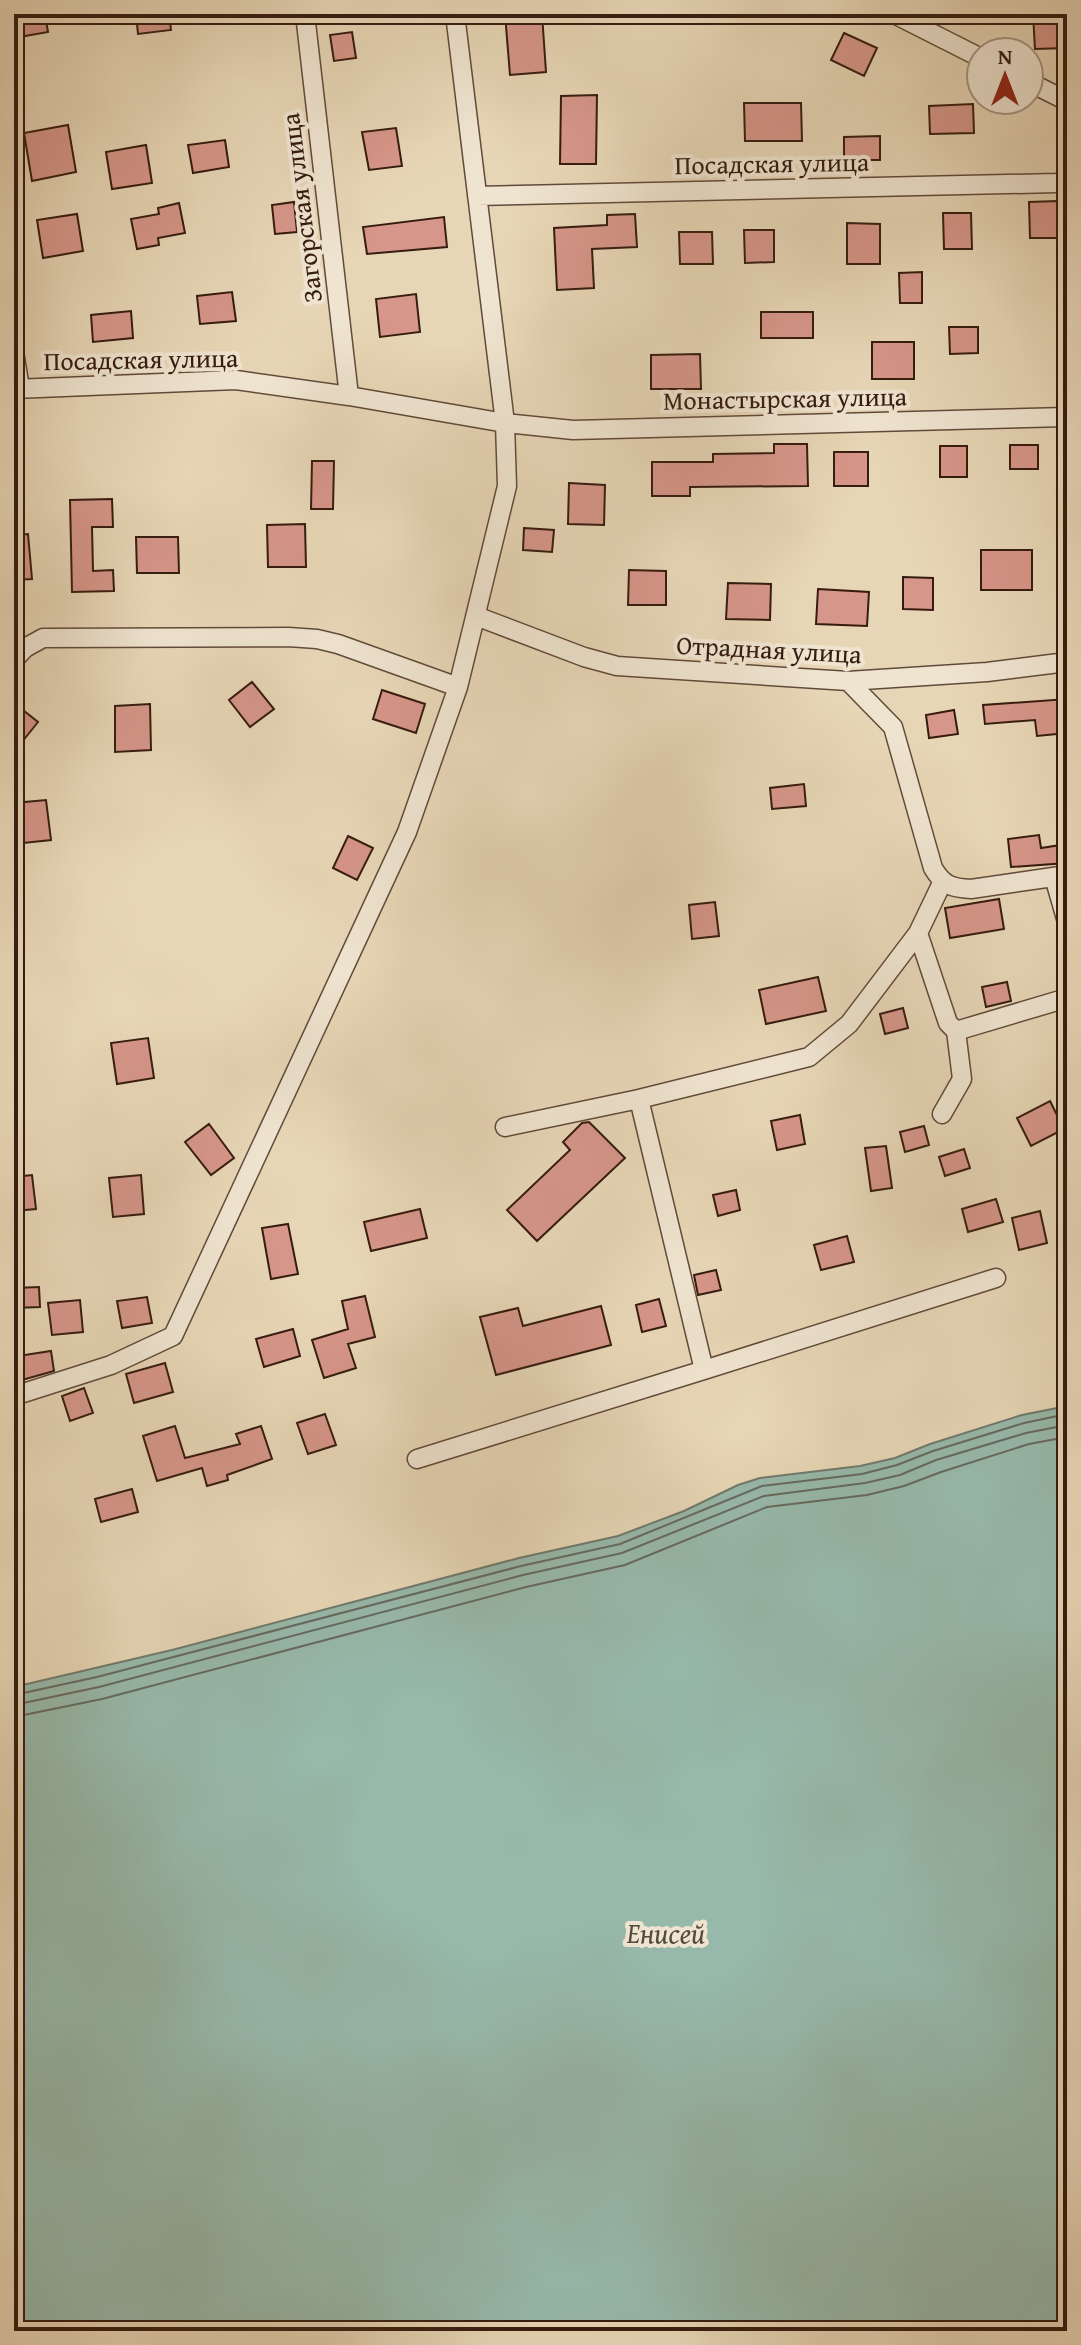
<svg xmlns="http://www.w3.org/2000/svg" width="1081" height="2345" font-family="'Gentium Book Plus',serif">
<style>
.water{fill:#97b9ab;stroke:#707a6d;stroke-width:2}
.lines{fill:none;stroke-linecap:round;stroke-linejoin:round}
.shore{stroke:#666a5e;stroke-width:2}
.building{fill:#d69689;stroke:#361c10;stroke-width:2}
.minor-casing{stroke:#624a3a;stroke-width:21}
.minor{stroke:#efe4d0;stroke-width:18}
.labels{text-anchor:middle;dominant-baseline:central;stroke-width:8;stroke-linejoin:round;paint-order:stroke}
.street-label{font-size:26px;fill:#361c10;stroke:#efe4d0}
.water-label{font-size:28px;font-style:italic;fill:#534b3e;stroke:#efe4d0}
</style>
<rect width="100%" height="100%" fill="#e7d6b6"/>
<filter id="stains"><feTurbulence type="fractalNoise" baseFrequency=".0025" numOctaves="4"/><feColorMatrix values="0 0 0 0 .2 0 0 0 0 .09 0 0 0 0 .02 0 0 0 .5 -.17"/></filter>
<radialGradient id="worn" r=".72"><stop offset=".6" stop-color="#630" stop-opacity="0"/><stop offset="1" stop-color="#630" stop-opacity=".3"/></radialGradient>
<path class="water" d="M 1067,1406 L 1067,2331 L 14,2331 L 14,1687 L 172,1650 L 519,1558 L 618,1536 L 684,1511 L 738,1485 L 760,1478 L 860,1466 L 895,1458 L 930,1444 L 1022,1415 Z"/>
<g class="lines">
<path class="shore" d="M 14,1695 L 97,1677 L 521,1566 L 620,1544 L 762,1486 L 862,1474 L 897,1465 L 933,1451 L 1024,1423 L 1067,1414
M 14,1705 L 99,1687 L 523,1575 L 622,1553 L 764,1496 L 865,1483 L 900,1475 L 936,1460 L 1026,1433 L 1067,1425
M 14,1717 L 102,1699 L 526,1587 L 625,1565 L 767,1507 L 867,1495 L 904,1486 L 941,1472 L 1029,1444 L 1067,1437"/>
</g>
<path class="building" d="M 14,14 L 45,14 L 48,32 L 14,38 Z
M 136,14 L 169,14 L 171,30 L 138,34 Z
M 505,14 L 542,14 L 546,72 L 510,75 Z
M 1033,14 L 1066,14 L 1067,48 L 1035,49 Z
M 352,32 L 356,58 L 334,61 L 330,35 Z
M 844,33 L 877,48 L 864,76 L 831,60 Z
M 597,95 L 596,164 L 560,164 L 561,96 Z
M 744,103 L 801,103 L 802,141 L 745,141 Z
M 973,104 L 974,133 L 930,134 L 929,106 Z
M 68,125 L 76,172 L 32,181 L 24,133 Z
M 396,128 L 402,166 L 369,170 L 362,132 Z
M 880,136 L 880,160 L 844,160 L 844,137 Z
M 225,140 L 229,167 L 193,173 L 188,145 Z
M 146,145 L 152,183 L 112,189 L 106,152 Z
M 1057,201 L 1058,238 L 1030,238 L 1029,202 Z
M 294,202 L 297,232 L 275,234 L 272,205 Z
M 179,203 L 185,233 L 158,238 L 159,245 L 137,249 L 131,219 L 159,214 L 158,208 Z
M 943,213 L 971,213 L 972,249 L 944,249 Z
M 77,214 L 83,251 L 43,258 L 37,220 Z
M 635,214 L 637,247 L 592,249 L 594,288 L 557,290 L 554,228 L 607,225 L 607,215 Z
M 444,217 L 447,247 L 367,254 L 363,227 Z
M 847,223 L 880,224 L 880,264 L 847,264 Z
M 744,230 L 774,230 L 774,262 L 745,263 Z
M 679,232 L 712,232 L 713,264 L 680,264 Z
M 922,272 L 922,303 L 900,303 L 899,273 Z
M 232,292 L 236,321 L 200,324 L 197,296 Z
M 416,294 L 420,332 L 380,337 L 376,299 Z
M 131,311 L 133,338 L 93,342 L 91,315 Z
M 761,312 L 813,312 L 813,338 L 761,338 Z
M 949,327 L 978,327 L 978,353 L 950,354 Z
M 872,342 L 914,342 L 914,379 L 872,379 Z
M 700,354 L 701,389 L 651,389 L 651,355 Z
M 774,444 L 807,444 L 808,486 L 690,487 L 690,496 L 652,496 L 652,462 L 713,462 L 713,454 L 774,453 Z
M 1010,445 L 1038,445 L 1038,469 L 1010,469 Z
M 940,446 L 967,446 L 967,477 L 940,477 Z
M 834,452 L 868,452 L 868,486 L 834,486 Z
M 312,461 L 334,461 L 333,509 L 311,509 Z
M 569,483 L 605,485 L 604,525 L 568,524 Z
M 112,499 L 113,527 L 92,527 L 93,571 L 113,570 L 114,591 L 72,592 L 70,500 Z
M 305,524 L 306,567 L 268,567 L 267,525 Z
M 524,528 L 554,530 L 552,552 L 523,550 Z
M 28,534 L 32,579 L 14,580 L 14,535 Z
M 136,537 L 178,537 L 179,573 L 137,573 Z
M 981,550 L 1032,550 L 1032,590 L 981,590 Z
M 629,570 L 666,571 L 666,605 L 628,605 Z
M 903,577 L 933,578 L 933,610 L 903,609 Z
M 728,583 L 771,584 L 770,620 L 726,619 Z
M 818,589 L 869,592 L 867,626 L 816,624 Z
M 252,682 L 274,709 L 250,727 L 229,700 Z
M 382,690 L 425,704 L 416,733 L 373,719 Z
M 1067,699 L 1067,733 L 1037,736 L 1035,720 L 985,724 L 983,705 Z
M 14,703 L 38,722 L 14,752 Z
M 150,704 L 151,750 L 115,752 L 115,706 Z
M 954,710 L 958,734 L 929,738 L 926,715 Z
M 804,784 L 806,806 L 772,809 L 770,788 Z
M 46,800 L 51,840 L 14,844 L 14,803 Z
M 1039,835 L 1041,848 L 1067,844 L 1067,863 L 1011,867 L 1008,839 Z
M 348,836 L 373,848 L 357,880 L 333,868 Z
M 999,899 L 1004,929 L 950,938 L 945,908 Z
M 715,902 L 719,936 L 692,939 L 689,905 Z
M 818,977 L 826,1011 L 766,1024 L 759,990 Z
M 1007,982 L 1011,1001 L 986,1007 L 982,987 Z
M 903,1008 L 908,1028 L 885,1034 L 880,1014 Z
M 148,1038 L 154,1078 L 117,1084 L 111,1043 Z
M 1050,1101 L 1064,1129 L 1031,1146 L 1017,1118 Z
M 800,1115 L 805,1144 L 777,1150 L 771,1121 Z
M 589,1122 L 625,1158 L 537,1241 L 507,1210 L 570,1150 L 563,1142 L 582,1123 Z
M 209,1124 L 234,1158 L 211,1175 L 185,1142 Z
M 924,1126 L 929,1145 L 905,1152 L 900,1132 Z
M 886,1146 L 892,1188 L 871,1191 L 865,1148 Z
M 964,1149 L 970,1168 L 945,1176 L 939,1157 Z
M 32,1175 L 36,1209 L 14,1211 L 14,1177 Z
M 141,1175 L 144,1214 L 113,1217 L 109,1178 Z
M 736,1190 L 740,1210 L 718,1216 L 713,1195 Z
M 996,1199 L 1003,1222 L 968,1232 L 962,1209 Z
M 420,1209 L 427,1238 L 371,1251 L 364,1222 Z
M 1040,1211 L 1047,1243 L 1019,1250 L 1012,1218 Z
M 288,1224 L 298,1274 L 271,1279 L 262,1228 Z
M 847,1236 L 854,1262 L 821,1270 L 814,1245 Z
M 716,1270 L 721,1290 L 698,1295 L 694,1275 Z
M 39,1287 L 40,1307 L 14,1308 L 14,1288 Z
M 365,1296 L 375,1337 L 348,1344 L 356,1368 L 324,1378 L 312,1340 L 348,1329 L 342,1301 Z
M 147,1297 L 152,1323 L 122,1328 L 117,1301 Z
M 659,1299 L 666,1326 L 642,1332 L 636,1305 Z
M 80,1300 L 83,1332 L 52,1335 L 48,1303 Z
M 601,1306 L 611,1345 L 496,1375 L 480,1317 L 518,1308 L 523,1326 Z
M 293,1329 L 300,1356 L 264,1367 L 256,1339 Z
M 51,1351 L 54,1371 L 22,1380 L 18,1356 Z
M 165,1363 L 173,1392 L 134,1403 L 126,1374 Z
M 84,1388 L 93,1413 L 70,1421 L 62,1396 Z
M 325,1414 L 336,1445 L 308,1454 L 297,1423 Z
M 175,1426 L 185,1458 L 240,1444 L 236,1434 L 261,1426 L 272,1459 L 227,1475 L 228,1480 L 207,1486 L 202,1468 L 157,1481 L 143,1436 Z
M 132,1489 L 138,1512 L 101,1522 L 95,1499 Z"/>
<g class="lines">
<g class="minor-casing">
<path id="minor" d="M 305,14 L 349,396
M 894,14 L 981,58
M 1029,82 L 1067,101
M 477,196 L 1056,183 L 1067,181
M 14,352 L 20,388
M 14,389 L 236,380 L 349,396 L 505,423 L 573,430 L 1067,417
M 476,616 L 584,657 L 617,666 L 848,681 L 987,672 L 1067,662
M 14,660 L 25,648 L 43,638 L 288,637 L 317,639 L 338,644 L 458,687 L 507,486 L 505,423 L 455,14
M 848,681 L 893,727 L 933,868 C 943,885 951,888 971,889 L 1067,875
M 1054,877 L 1067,922
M 942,883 L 918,933 L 849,1024 L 809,1057 L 639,1099 L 704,1370 L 996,1278
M 918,933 L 948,1023 L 956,1031 L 962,1079 L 942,1114
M 956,1031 L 1067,998
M 505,1127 L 639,1099
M 14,1396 L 111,1365 L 173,1336 L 407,832 L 458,687
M 417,1459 L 704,1370"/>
</g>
<use href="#minor" class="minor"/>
</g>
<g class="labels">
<g class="street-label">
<text transform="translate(772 163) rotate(-1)">Посадская улица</text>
<text transform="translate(301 208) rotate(-97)">Загорская улица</text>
<text transform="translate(141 359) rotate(-1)">Посадская улица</text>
<text transform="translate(785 398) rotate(-1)">Монастырская улица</text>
<text transform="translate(769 649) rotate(3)">Отрадная улица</text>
</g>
<g class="water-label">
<text x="666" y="1932">Енисей</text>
</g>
</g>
<rect width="1081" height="2345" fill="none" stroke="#e7d6b6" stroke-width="48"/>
<rect x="16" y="16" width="1049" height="2313" fill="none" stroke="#361c10" stroke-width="4"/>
<rect x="24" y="24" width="1033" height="2297" fill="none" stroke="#361c10" stroke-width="2"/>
<g transform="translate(1005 76)"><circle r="38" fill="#efe4d0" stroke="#a59483" stroke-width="2"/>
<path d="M0-6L14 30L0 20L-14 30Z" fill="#8f2418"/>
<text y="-12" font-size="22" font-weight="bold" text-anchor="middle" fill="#361c10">N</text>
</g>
<rect width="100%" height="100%" filter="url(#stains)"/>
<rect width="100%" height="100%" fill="url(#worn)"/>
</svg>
